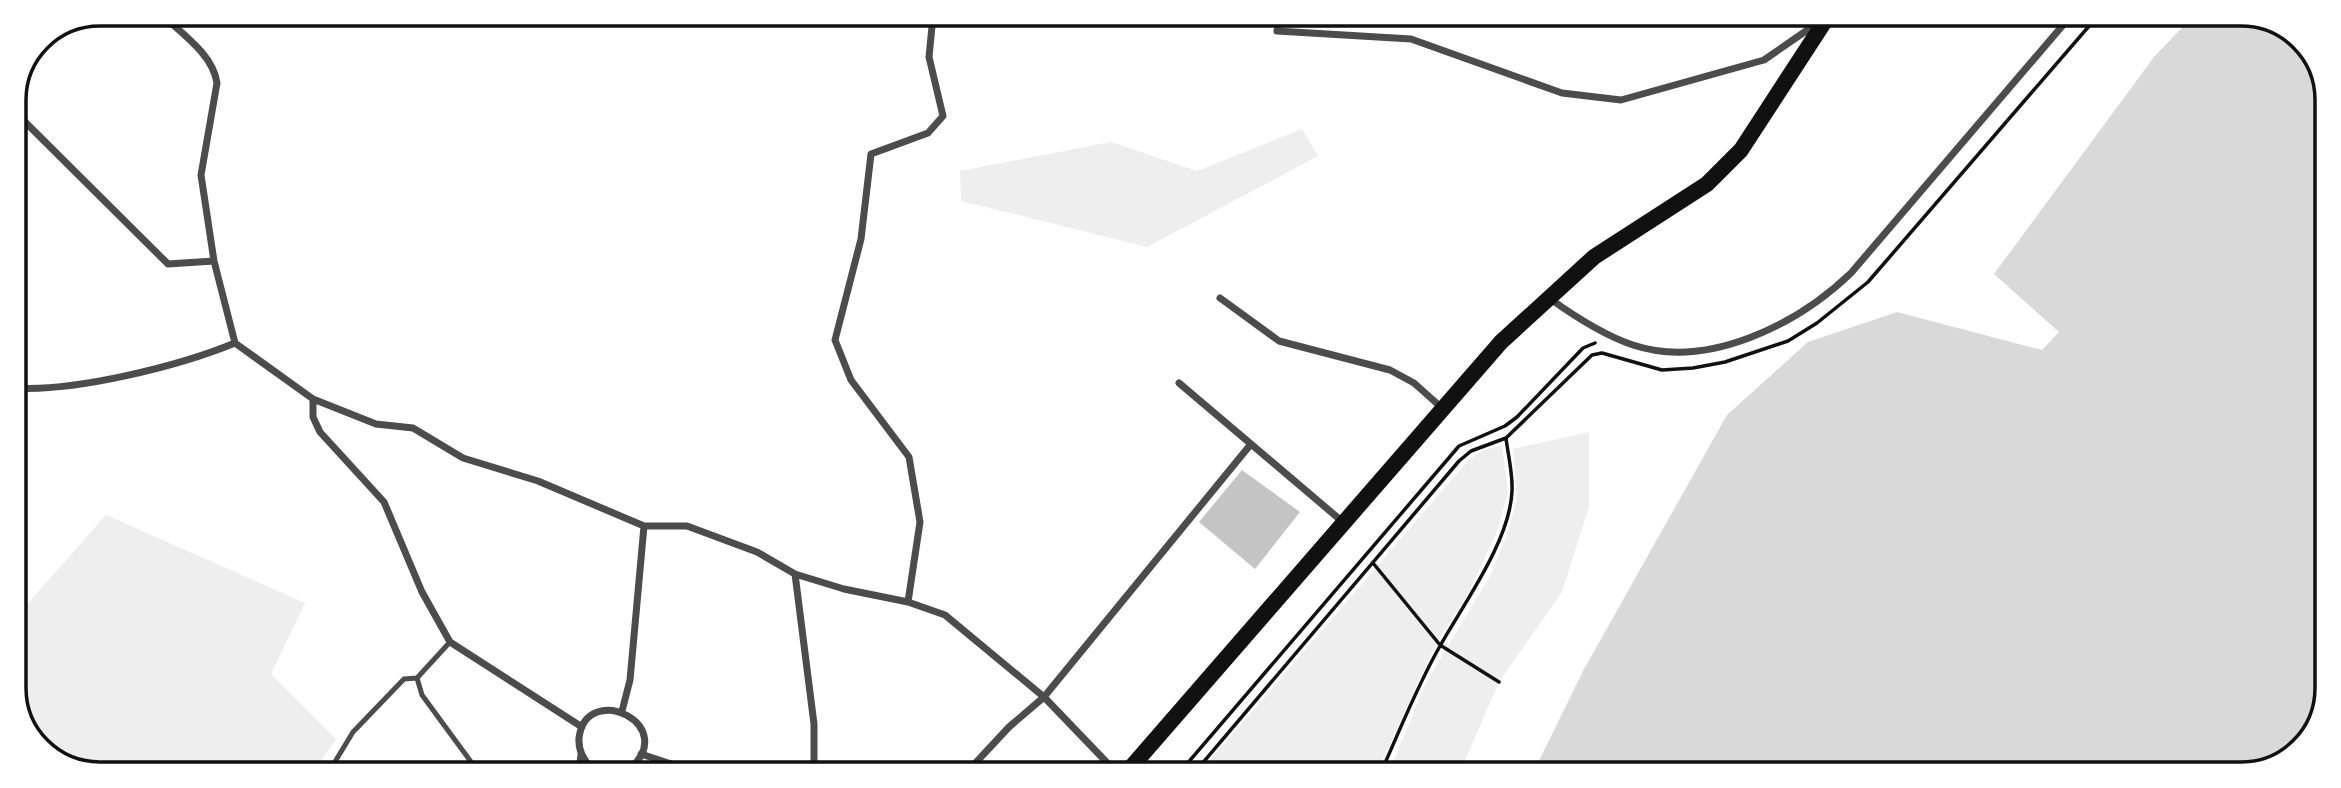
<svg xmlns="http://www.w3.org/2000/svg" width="2341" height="788" font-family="'PT Sans Narrow',sans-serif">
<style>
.green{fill:#eee}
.water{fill:#d9d9d9}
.building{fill:#c4c4c4}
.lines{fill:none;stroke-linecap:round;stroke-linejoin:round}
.path{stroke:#111;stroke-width:3.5}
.service{stroke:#4c4c4c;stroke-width:5}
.minor{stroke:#4c4c4c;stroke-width:7}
.primary{stroke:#111;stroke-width:16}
.rim{fill:none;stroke:#111;stroke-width:3.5}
</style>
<rect width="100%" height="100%" fill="#fff"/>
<path class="green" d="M 1302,129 L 1318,156 L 1147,247 L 961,201 L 960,171 L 1111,142 L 1197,171 Z
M 1589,432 L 1589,507 L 1562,592 L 1499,682 L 1460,772 L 1389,772 L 1426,683 L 1490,576 L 1508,532 L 1517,498 L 1513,449 Z
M 1502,445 L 1508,492 L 1498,529 L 1470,590 L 1433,650 L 1377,772 L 1200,772 L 1467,462 L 1481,451 Z
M 106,515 L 305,603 L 271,674 L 336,739 L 315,770 L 73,770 L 32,741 L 14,694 L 14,619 Z"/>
<path class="water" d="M 2191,18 L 2268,18 L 2309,47 L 2327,94 L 2323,715 L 2293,757 L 2242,774 L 1533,773 L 1583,671 L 1727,415 L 1808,342 L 1897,312 L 2042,350 L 2059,332 L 1994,274 L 2154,57 Z"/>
<path class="building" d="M 1242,470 L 1300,512 L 1255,569 L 1199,522 Z"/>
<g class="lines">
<path class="path" d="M 1373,563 L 1440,645 L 1499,682
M 1180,772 L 1459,446 L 1505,426 L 1517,417 L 1583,348 L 1595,343
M 1195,772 L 1459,461 L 1471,451 L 1506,438 L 1592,355 L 1602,353 L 1662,370 L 1693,368 L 1725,362 L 1788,341 L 1817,323 L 1868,282 L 2096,18
M 1381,772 C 1400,730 1417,686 1440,646 C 1464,603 1510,541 1512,491 C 1513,474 1508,455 1506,438"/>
<path class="service" d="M 417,678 L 422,695 L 477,770
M 330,770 L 353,732 L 404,679 L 417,678 L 450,642"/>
<path class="minor" d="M 161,14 C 181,33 213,54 217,83 L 201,175 L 214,261 L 235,343 L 313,399 L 376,424 L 413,428 L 463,458 L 538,481 L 644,526 L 687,526 L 757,552 L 795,574 L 844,589 L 908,602 L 945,615 L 1044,697 L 1116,772
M 1280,16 L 1277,31 L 1411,39 L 1562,93 L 1621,100 L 1764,60 L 1819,22
M 14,111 L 168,264 L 214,261
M 1220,298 L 1279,341 L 1390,370 L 1414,383 L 1442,408
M 1549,298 C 1574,316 1603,335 1633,345 C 1708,370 1798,324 1851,273 L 2069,18
M 1179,383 L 1344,523
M 14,388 C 75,392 179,366 235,343
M 313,399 L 313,417 L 320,432 L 384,502 L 422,592 L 450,642 L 582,727
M 795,574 L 814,724 L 814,771
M 908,602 L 920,522 L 909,457 L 851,380 L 835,340 L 861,239 L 871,154 L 928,133 L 943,116 L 929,57 L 933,16
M 622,711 L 630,680 L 644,526
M 641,754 L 692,771
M 579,771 L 581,755
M 596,771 C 585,763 578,753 579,738 C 586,679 684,726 627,771
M 968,771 L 1009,727 L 1044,697 L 1251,444"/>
<path class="primary" d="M 1127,772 L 1501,342 L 1594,257 L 1707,184 L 1741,150 L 1827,18"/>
</g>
<path d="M0 0H2341V788H0ZM100 26H2241A74 74 0 0 1 2315 100V688A74 74 0 0 1 2241 762H100A74 74 0 0 1 26 688V100A74 74 0 0 1 100 26Z" fill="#fff" fill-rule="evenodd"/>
<path class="rim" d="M100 26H2241A74 74 0 0 1 2315 100V688A74 74 0 0 1 2241 762H100A74 74 0 0 1 26 688V100A74 74 0 0 1 100 26Z"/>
</svg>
